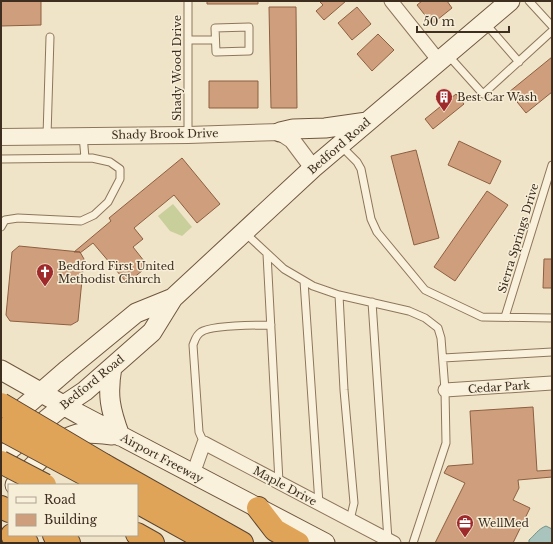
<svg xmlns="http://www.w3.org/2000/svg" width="553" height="544" font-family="'Libre Baskerville',serif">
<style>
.green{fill:#c9cf9b}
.water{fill:#a9c4bc;stroke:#6f938a}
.building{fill:#cf9f7d;stroke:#8d5f41}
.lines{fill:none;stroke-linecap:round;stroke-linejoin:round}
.service-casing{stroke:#8d765c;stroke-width:9}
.minor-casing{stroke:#8d765c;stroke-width:15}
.tertiary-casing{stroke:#8d765c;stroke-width:18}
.secondary-casing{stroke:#6f573f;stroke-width:21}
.motorway-casing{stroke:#5b4430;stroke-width:24}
.service{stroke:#faf1dc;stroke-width:7}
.minor{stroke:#faf1dc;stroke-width:13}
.tertiary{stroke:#faf1dc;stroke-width:16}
.secondary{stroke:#faf1dc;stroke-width:19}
.motorway{stroke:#e0a458;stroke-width:22}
.motorway-bridge-casing{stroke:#5b4430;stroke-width:24;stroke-linecap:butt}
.motorway-bridge{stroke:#e0a458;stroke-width:22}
.labels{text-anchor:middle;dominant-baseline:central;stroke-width:3;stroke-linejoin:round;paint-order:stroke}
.street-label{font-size:11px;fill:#3d2e20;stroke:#f7eed8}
.poi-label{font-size:11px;fill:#3d2e20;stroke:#f7eed8;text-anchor:start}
</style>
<rect width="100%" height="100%" fill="#f0e4c8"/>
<path class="green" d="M 173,204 L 192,227 L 182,236 L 170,231 L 158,216 Z"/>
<path class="water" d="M 546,526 L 552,529 L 552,543 L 529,543 L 529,540 C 535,535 538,529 546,526 Z"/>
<path class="building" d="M 1,1 L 41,1 L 41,25 L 1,26 Z
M 207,1 L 258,1 L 258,4 L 207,4 Z
M 319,1 L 346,1 L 324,20 L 316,11 L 323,5 Z
M 422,1 L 447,1 L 452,8 L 432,24 L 417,5 Z
M 269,7 L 296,7 L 297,108 L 271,108 Z
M 357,7 L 371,24 L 352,40 L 338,23 Z
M 378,34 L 394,50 L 372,71 L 357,54 Z
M 552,57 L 552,92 L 526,113 L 509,92 Z
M 209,81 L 258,81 L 258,108 L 209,108 Z
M 456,94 L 464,104 L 433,129 L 425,119 Z
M 459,141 L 501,161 L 490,184 L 448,165 Z
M 416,150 L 439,238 L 414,245 L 391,156 Z
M 182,158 L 220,204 L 197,223 L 174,195 L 134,228 L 143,239 L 133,247 L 148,266 L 127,283 L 93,243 L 80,253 L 80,252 L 74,252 L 111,221 L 109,218 Z
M 487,191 L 508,205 L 455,281 L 434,267 Z
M 19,246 L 80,252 L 84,259 L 78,321 L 71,325 L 10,321 L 6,315 L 12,252 Z
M 544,259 L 552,259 L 552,288 L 543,288 Z
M 533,407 L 537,471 L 552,470 L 552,477 L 518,480 L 519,488 L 513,500 L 530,508 L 513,543 L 435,543 L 465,483 L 444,473 L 448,466 L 473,464 L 470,411 Z"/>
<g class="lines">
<g class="service-casing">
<path id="service" d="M 188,1 L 188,135
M 529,1 L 552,26
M 485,23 L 519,62
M 249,27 L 249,51 L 216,52 L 215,28 Z
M 188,40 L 215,40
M 447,54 L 483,94 L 552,31
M 83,135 L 85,158
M 47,136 L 50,37
M 341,146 L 357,162 L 361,169 L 371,219 L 377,232 L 425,290 L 482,317 L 552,318
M 1,159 L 92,158 L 110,162 L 120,169 L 120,179 L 108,202 L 94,215 L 81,221 L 18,218 L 5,220 L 1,227
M 244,232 L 284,269 L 313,286 L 339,295 L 409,311 L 425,318 L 438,328 L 441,338 L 445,390 L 446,443 L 413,543
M 267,254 L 279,482
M 304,281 L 319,504
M 339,295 L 344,390 L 354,503 L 350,520
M 372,302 L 388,540
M 505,317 L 552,165
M 443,358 L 552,352
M 204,443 L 199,432 L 193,345 C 195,340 196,335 201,332 C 211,325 257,325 271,325"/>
</g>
<g class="minor-casing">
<path id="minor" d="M 391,1 L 439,61
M 445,390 L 552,383
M 193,474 L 204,443 L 394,543"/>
</g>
<g class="tertiary-casing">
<path id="tertiary" d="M 1,137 L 188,135 L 280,132 L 292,140 L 313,168"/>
</g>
<g class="secondary-casing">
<path id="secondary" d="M 280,132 L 293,129 L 325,128 L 367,122
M 112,367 C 107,395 110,409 120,436
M 1,370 L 79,414 L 325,543
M 7,422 L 68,369 L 136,313 L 173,298
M 1,457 L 64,405 L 85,391 L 152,332 L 173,298 L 313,168 L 510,1
M 15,485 C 32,468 59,434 84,433 C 93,433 103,434 112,435"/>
</g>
<g class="motorway-casing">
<path id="motorway" d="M 104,465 L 242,543
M 90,477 L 105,485
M 137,502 L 211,543
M 1,507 L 9,511
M 258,508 L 275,530 L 298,543
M 137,534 L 153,543
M 12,535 L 27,543
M 54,535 L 69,543"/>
</g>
<use href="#service" class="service"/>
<use href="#minor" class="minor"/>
<use href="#tertiary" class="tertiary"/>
<use href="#secondary" class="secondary"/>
<use href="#motorway" class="motorway"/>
<g class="motorway-bridge-casing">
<path id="motorway-bridge" d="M 1,404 L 104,465
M 1,429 L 90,477
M 1,462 L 45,485"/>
</g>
<use href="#motorway-bridge" class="motorway-bridge"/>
</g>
<defs>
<g id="building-pin" transform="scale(0.9)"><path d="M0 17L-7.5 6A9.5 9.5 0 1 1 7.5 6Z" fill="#9e2a2b" stroke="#f7eed8"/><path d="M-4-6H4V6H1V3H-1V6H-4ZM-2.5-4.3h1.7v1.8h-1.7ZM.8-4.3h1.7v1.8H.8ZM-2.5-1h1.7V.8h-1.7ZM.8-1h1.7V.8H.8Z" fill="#fff"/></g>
<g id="church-pin" transform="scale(0.9)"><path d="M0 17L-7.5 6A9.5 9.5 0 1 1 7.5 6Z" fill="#9e2a2b" stroke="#f7eed8"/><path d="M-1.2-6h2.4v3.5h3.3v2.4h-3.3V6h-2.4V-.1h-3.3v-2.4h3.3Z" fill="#fff"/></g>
<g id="office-pin" transform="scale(0.9)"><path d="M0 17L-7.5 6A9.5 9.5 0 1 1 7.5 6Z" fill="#9e2a2b" stroke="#f7eed8"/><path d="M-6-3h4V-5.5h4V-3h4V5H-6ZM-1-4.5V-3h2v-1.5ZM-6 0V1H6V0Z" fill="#fff"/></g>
</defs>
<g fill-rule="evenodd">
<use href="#building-pin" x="444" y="97"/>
<use href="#church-pin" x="45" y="272"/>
<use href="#office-pin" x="465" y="523"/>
</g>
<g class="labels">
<g class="street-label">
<text transform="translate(177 68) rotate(-90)">Shady Wood Drive</text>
<text transform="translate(165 134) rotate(-1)">Shady Brook Drive</text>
<text transform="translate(339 146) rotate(-41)">Bedford Road</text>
<text transform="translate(518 238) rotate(-73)">Sierra Springs Drive</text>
<text transform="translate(92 382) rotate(-39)">Bedford Road</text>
<text transform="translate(499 387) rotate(-4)">Cedar Park</text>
<text transform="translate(162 458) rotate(28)">Airport Freeway</text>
<text transform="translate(285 486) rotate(28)">Maple Drive</text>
</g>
<g class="poi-label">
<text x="457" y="97">Best Car Wash</text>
<text x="58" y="266">Bedford First United<tspan x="58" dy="13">Methodist Church</tspan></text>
<text x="478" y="523">WellMed</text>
</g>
</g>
<rect width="553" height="544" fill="none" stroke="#3d2e20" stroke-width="4"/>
<rect x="8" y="484" width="130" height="52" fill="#f7eed8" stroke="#ada18e"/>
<rect x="16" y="497" width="20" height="6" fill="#faf1dc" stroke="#ada18e"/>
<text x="44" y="504" font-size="12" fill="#3d2e20">Road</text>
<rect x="16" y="514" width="20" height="12" fill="#cf9f7d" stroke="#ada18e"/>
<text x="44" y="524" font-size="12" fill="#3d2e20">Building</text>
<path d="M417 26v6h92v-6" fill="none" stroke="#3d2e20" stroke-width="2"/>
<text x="423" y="26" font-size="12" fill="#3d2e20" stroke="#f7eed8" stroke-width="3" paint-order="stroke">50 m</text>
</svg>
